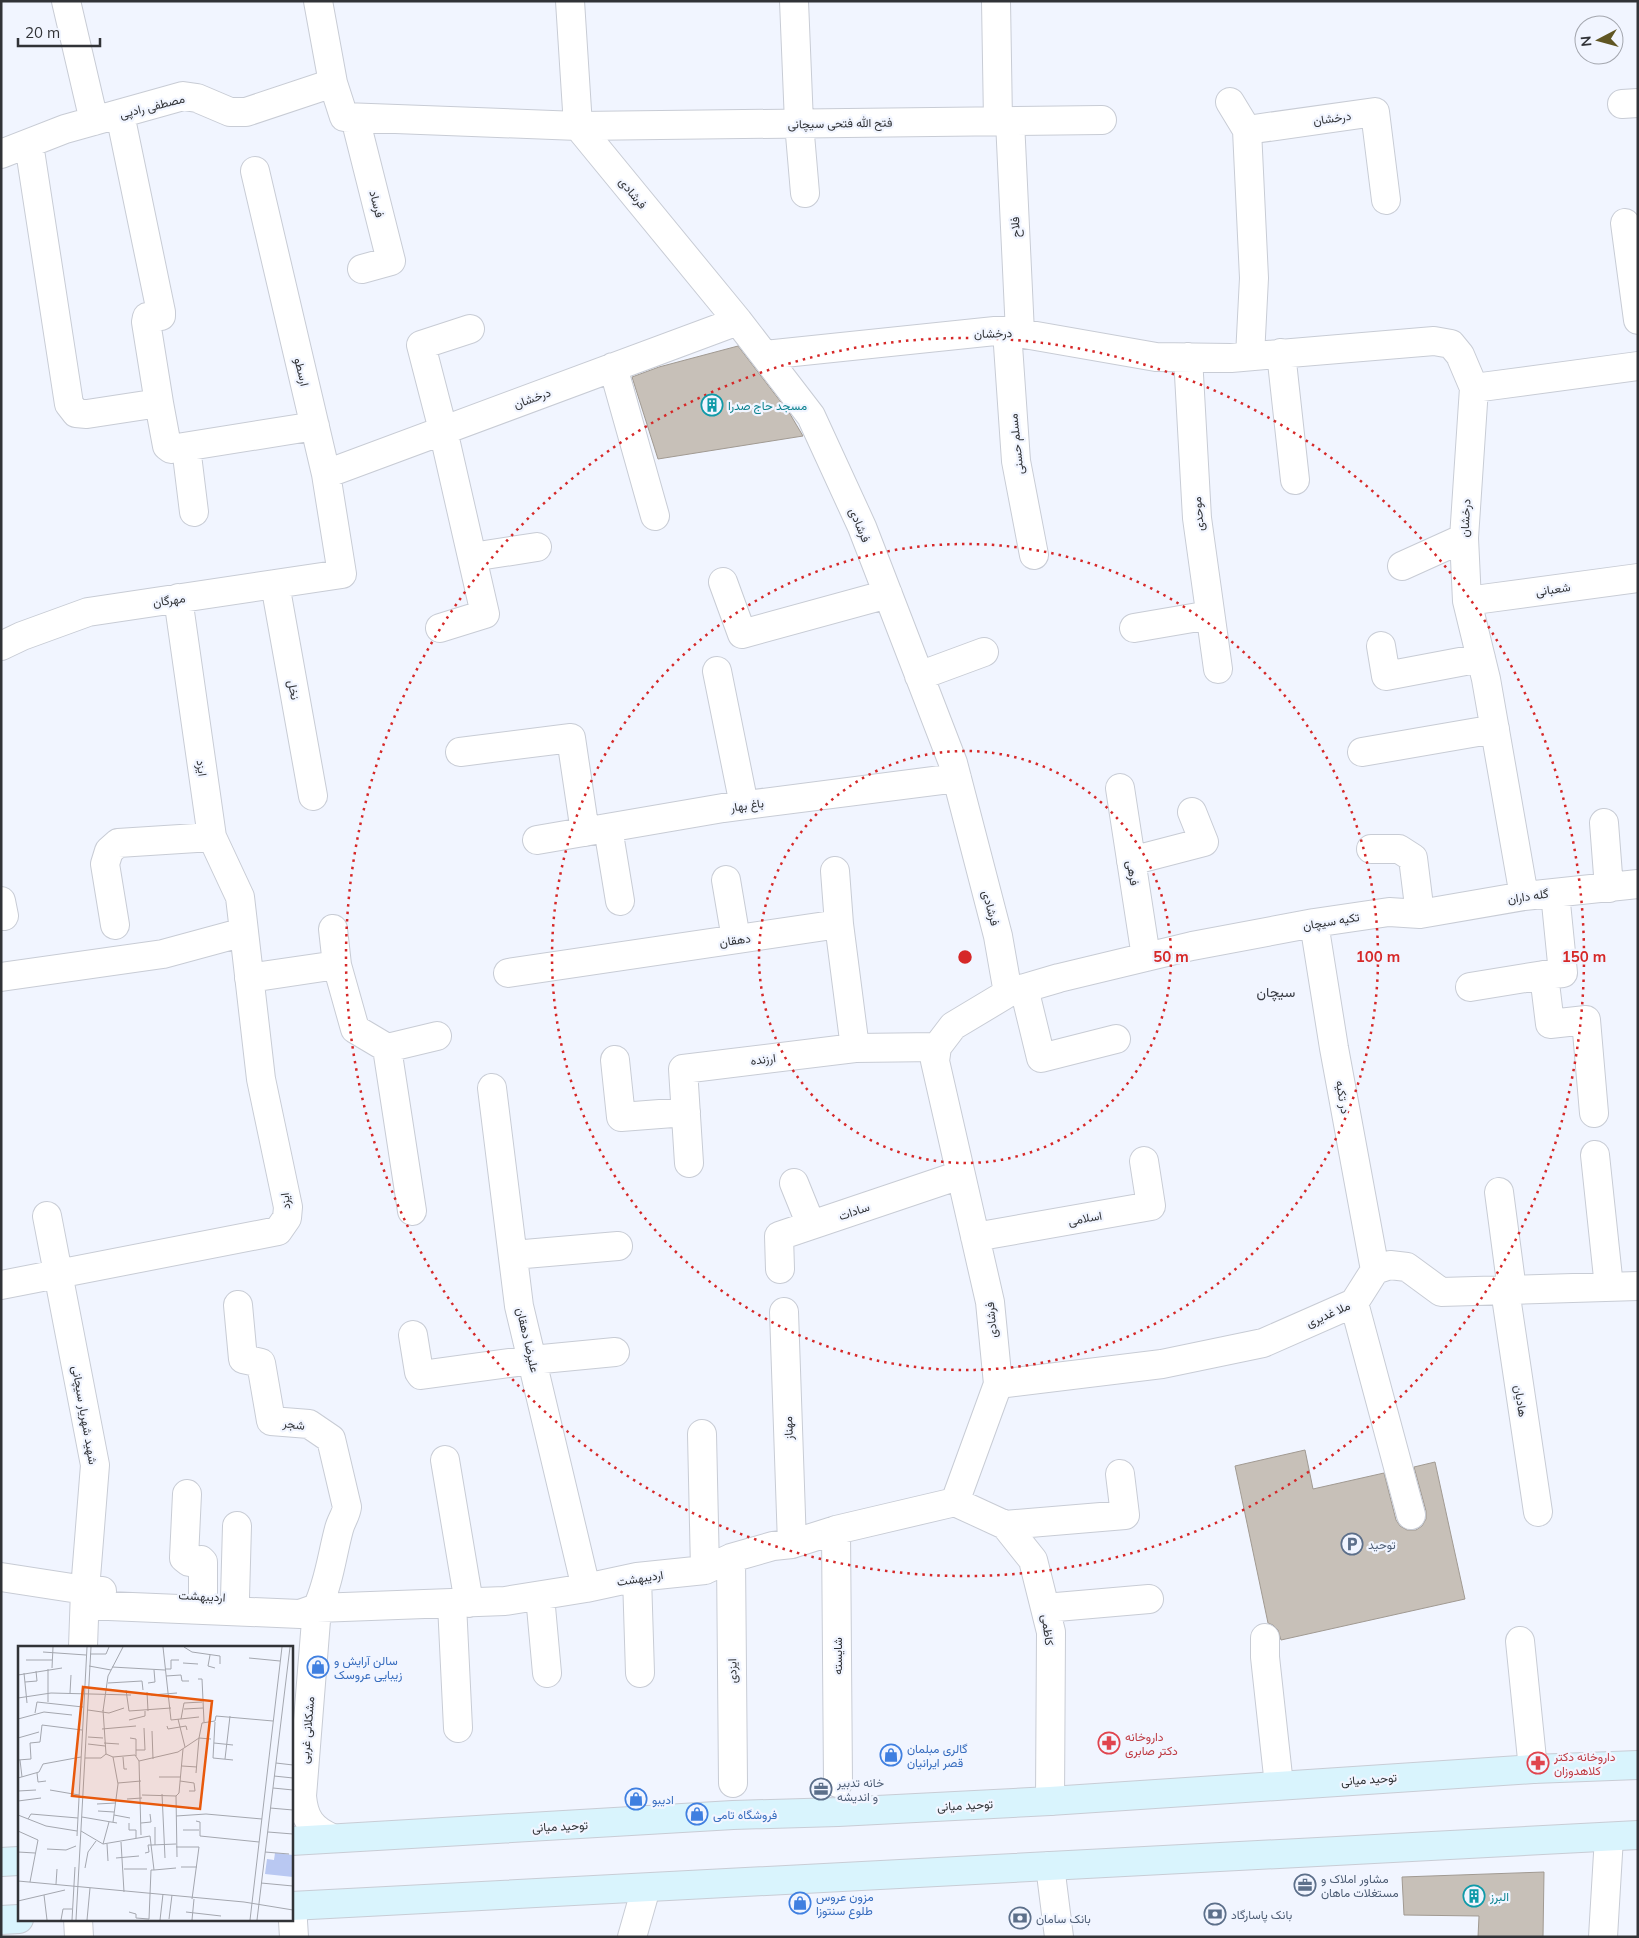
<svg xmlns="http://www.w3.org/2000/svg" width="1639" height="1938" font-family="Mulish,Vazirmatn,sans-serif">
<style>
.building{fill:#c7c0b8;stroke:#a19a92}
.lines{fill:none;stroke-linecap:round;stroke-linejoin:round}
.minor-casing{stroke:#c8ccd5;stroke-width:30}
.tertiary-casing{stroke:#c8ccd5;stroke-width:30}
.secondary-casing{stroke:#c8ccd5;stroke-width:30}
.minor{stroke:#fff;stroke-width:28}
.tertiary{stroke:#fff;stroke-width:28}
.secondary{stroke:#d9f4fd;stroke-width:28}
.ring{fill:none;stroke:#d62828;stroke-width:2.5;stroke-dasharray:2.5 5}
.labels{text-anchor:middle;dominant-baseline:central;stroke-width:4.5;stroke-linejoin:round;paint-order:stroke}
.street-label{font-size:12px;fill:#313337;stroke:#f1f5ff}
.culture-label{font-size:12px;fill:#0d838f;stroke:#f1f5ff;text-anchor:start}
.service-label{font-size:12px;fill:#4e5e75;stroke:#f1f5ff;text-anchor:start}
.shop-label{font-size:12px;fill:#366cbe;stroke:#f1f5ff;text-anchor:start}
.health-label{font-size:12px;fill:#be3a42;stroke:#f1f5ff;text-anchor:start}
.neighbourhood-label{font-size:14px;fill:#363940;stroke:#f1f5ff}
.inset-road{fill:none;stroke:#a4a7af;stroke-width:1}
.view{fill:#e8590c;fill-opacity:0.15;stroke:#e8590c;stroke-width:2.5}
.inset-edge{fill:none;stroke:#313337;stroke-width:2.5}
.centre{fill:#d62828;stroke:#f1f5ff;stroke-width:2.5}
.ring-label{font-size:15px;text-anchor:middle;font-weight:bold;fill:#d62828;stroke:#f1f5ff;stroke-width:4.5;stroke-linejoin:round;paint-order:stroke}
</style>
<rect width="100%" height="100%" fill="#f1f5ff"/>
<path class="building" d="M 738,346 L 790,414 L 803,436 L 658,459 L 632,377 L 659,367 Z
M 1305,1450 L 1313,1489 L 1384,1473 L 1396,1520 L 1400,1526 L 1407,1530 L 1416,1530 L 1422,1526 L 1426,1519 L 1426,1511 L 1414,1467 L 1435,1462 L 1465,1599 L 1281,1640 L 1278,1630 L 1273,1625 L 1268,1623 L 1235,1466 Z
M 1544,1872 L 1543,1937 L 1478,1937 L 1479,1916 L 1404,1915 L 1402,1877 Z"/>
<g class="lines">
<g class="minor-casing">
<path id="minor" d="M 66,1 L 94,121
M 318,1 L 333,83 L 344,117 L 578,126 L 738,321 L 811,416 L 862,527 L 953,763 L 998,936 L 1008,993
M 570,1 L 578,126 L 1102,120
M 794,1 L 799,123 L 805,193
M 996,1 L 998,121
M 1230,102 L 1247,130
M 1622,104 L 1638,103
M 120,114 L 161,312 L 161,316 L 147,317 L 146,322 L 159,403
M 355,118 L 391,261 L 362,269
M 1010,121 L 1020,333
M 29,144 L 69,404 L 76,413 L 87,414 L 159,403 L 167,446 L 171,449 L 315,426
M 1,154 L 65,129 L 183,96 L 197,98 L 230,112 L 246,112 L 333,83
M 1625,223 L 1638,320
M 1007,331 L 1016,461 L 1034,555
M 1281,353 L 1295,480
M 765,355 L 995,331 L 1007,331 L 1156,357 L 1231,358 L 1434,341 L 1451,344 L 1460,355 L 1474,388 L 1464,538 L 1467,601 L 1486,679 L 1524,896
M 1250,356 L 1254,278 L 1247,130 L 1375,112 L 1386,200
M 1188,357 L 1197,518 L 1218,669
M 613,367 L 655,516
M 1474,388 L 1638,366
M 186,447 L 194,512
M 326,474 L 738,321
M 472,557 L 537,547
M 1402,566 L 1464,538
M 723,582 L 742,634 L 888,594
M 275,584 L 313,796
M 1467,601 L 1638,578
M 440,628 L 485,614 L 443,430 L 421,345 L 470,329
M 1134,628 L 1210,615
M 1,646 L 22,636 L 88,612 L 342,574 L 326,474 L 255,171
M 1381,646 L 1386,676 L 1481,658
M 717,671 L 744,805
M 919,676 L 984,652
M 460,752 L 571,738 L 585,832
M 1362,752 L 1495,729
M 1120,788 L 1146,957
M 1604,823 L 1609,888
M 608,828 L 620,901
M 537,840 L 723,808 L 957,778
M 1371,849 L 1399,849 L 1413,858 L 1420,914
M 1131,861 L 1204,842 L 1192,812
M 835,871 L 839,924
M 726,880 L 736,939
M 1555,893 L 1563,973 L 1544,975 L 1550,1024 L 1586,1020 L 1594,1113
M 1,901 L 4,916
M 1314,923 L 1334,1048 L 1375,1270
M 115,925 L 105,864 L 109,851 L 118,843 L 212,837
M 333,929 L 337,965
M 508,973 L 839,924 L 855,1048
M 1,977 L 163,954 L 244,932
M 249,978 L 337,965 L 355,1029 L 387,1048 L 412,1211
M 1470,987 L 1544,975
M 1024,988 L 1041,1058 L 1116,1039
M 387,1048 L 437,1036
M 615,1060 L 621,1117 L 686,1112
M 492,1088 L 519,1306 L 586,1588
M 1595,1155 L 1609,1287
M 689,1163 L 683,1069 L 855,1048 L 937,1047
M 794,1183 L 811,1225
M 1499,1192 L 1512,1290
M 47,1216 L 95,1465 L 85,1590 L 83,1647
M 975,1237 L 1151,1206 L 1144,1161
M 513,1255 L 618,1246
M 780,1269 L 779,1236 L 960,1175
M 1,1285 L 278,1231 L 287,1218 L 288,1207 L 261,1079 L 240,897 L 212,837 L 178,598
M 1505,1290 L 1538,1512
M 1354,1303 L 1411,1515
M 238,1305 L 243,1359 L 261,1363 L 271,1421 L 309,1424 L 331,1439 L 347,1507 C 346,1515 341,1521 339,1529 C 332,1555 329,1583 317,1608 L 302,1796 C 304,1818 311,1829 332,1838
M 784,1312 L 792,1544
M 413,1335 L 419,1372 L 421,1375 L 532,1360 L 615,1352
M 998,1384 L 1162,1364 L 1263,1343 L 1354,1303 L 1375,1270 L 1390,1265 L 1407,1267 L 1441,1292 L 1638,1286
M 702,1434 L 705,1570
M 445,1460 L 469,1603
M 187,1494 L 184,1558 L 189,1562 L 201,1560 L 203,1562 L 203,1596
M 955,1502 L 998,1384 L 990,1302 L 935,1061 L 937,1047 L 953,1026 L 1008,993 L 1059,978 L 1192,946 L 1314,923 L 1389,912 L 1420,914 L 1524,896 L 1638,884
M 955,1502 L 1005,1525 L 1033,1560 L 1051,1632 L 1050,1801
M 1005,1525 L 1125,1515 L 1120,1474
M 836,1530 L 838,1783
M 731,1558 L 733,1783
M 1,1577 L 85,1590 L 102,1591
M 637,1577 L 640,1673
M 540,1596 L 547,1673
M 235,1598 L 237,1526
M 452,1604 L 458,1728
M 85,1605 L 300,1614 L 317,1608 L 505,1601 L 586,1588 L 637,1577 L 705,1570 L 731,1558 L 773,1546 L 792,1544 L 836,1530 L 955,1502
M 1045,1608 L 1149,1599
M 1265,1638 L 1265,1657 L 1279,1785
M 1520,1641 L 1533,1769
M 1050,1866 L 1059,1937
M 292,1906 L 294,1937
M 632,1937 L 646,1888
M 1603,1937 L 1609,1837"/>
</g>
<g class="tertiary-casing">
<path id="tertiary" d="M 78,1919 L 79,1937"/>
</g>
<g class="secondary-casing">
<path id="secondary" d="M 291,1841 L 733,1815 L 838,1812 L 1050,1801 L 1533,1769 L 1638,1765
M 1,1862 L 19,1861
M 291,1906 L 1638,1835
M 1,1920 L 19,1919"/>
</g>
<use href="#minor" class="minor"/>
<use href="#tertiary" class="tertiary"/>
<use href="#secondary" class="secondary"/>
</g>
<g class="ring">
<circle cx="965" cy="957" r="206"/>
<circle cx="965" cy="957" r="413"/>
<circle cx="965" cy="957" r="619"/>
</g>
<defs>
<g id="building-ring" transform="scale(1.125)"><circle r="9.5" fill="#f1f5ff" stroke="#0f9aa8" stroke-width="1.5"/><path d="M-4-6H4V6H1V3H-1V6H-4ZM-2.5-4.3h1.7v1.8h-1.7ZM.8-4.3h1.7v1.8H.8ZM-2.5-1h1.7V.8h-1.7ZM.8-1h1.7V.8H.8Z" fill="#0f9aa8"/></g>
<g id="parking-ring" transform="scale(1.125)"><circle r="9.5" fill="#f1f5ff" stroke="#5c6f8a" stroke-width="1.5"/><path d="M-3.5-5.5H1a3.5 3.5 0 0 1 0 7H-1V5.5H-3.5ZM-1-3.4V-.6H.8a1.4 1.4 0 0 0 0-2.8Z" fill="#5c6f8a"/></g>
<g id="shop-ring" transform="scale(1.125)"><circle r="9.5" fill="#f1f5ff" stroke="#3f7fe0" stroke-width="1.5"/><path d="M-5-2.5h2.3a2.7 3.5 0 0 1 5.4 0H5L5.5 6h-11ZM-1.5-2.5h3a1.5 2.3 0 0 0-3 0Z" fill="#3f7fe0"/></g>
<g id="pharmacy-ring" transform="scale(1.125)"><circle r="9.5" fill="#f1f5ff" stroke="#e0444e" stroke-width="1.5"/><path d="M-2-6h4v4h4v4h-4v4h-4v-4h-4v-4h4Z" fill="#e0444e"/></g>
<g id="office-ring" transform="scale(1.125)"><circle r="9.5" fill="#f1f5ff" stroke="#5c6f8a" stroke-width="1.5"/><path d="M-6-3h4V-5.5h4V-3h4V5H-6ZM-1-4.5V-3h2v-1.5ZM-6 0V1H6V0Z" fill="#5c6f8a"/></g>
<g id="bank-ring" transform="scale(1.125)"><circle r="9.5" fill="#f1f5ff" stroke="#5c6f8a" stroke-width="1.5"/><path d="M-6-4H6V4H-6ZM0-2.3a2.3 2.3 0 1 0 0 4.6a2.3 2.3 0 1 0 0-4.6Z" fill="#5c6f8a"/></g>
</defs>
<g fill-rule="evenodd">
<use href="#building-ring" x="712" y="405"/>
<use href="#parking-ring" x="1352" y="1544"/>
<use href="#shop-ring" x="318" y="1667"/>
<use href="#pharmacy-ring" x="1109" y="1743"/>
<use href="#shop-ring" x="891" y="1755"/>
<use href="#pharmacy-ring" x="1538" y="1763"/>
<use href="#office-ring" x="821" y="1789"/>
<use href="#shop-ring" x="636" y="1799"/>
<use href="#shop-ring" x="697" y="1814"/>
<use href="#office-ring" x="1305" y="1885"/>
<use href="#building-ring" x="1474" y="1896"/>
<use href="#shop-ring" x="800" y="1903"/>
<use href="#bank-ring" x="1215" y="1914"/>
<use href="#bank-ring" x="1020" y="1918"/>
</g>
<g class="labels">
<g class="street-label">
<text transform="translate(152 106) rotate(-14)">مصطفی رادپی</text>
<text transform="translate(1332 118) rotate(-8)">درخشان</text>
<text transform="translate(840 123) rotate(-1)">فتح الله فتحی سیچانی</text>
<text transform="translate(633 193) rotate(51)">فرشادی</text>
<text transform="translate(377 204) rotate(76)">فرساد</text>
<text transform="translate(1015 227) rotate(-93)">فلاح</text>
<text transform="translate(993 333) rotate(-1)">درخشان</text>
<text transform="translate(302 372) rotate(77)">ارسطو</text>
<text transform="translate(532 398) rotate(-20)">درخشان</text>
<text transform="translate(1016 444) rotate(-96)">مسلم حسنی</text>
<text transform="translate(1198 514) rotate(-95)">موحدی</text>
<text transform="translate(1465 518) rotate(-87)">درخشان</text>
<text transform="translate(860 525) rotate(67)">فرشادی</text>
<text transform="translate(1553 589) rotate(-8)">شعبانی</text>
<text transform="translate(169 600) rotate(-8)">مهرگان</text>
<text transform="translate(294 690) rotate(80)">نخل</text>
<text transform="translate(202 768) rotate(82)">ایزد</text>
<text transform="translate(747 805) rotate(-8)">باغ بهار</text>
<text transform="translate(1133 873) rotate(81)">فرهی</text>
<text transform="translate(1528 896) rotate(-8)">گله داران</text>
<text transform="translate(991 908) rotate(75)">فرشادی</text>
<text transform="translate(1331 921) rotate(-9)">تکیه سیچان</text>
<text transform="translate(735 940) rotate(-8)">دهقان</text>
<text transform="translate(763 1059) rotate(-7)">ارزنده</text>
<text transform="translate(1343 1097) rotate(80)">در تکیه</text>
<text transform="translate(285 1201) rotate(-96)">ایزد</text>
<text transform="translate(854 1211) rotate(-19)">سادات</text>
<text transform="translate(1085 1218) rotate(-10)">اسلامی</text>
<text transform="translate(1328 1314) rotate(-24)">ملا غدیری</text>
<text transform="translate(991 1320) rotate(-96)">فرشادی</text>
<text transform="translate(528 1340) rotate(77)">علیرضا دهقان</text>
<text transform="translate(1521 1401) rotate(82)">هادیان</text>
<text transform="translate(85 1415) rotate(80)">شهید شهریار سیچانی</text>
<text transform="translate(294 1424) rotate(7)">شجر</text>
<text transform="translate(788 1428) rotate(-92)">مهناز</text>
<text transform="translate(640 1578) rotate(-9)">اردیبهشت</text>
<text transform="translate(202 1596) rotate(3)">اردیبهشت</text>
<text transform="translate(1048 1630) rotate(83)">کاظمی</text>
<text transform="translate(837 1656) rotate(-90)">شایسته</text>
<text transform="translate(732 1671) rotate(-91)">ایزدی</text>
<text transform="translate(307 1730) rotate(-85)">مشکلانی غربی</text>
<text transform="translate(1369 1779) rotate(-4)">توحید میانی</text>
<text transform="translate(965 1805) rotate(-3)">توحید میانی</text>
<text transform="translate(560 1826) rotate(-3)">توحید میانی</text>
</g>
<g class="culture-label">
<text x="728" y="405">مسجد حاج صدرا</text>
<text x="1490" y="1896">البرز</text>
</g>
<g class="service-label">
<text x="1368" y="1544">توحید</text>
<text x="837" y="1782">خانه تدبیر<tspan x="837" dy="14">و اندیشه</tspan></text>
<text x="1321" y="1878">مشاور املاک و<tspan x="1321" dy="14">مستغلات ماهان</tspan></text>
<text x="1231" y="1914">بانک پاسارگاد</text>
<text x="1036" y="1918">بانک سامان</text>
</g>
<g class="shop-label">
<text x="334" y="1660">سالن آرایش و<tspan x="334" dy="14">زیبایی عروسک</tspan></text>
<text x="907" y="1748">گالری مبلمان<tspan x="907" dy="14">قصر ایرانیان</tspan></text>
<text x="652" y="1799">ادیبو</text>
<text x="713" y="1814">فروشگاه تامی</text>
<text x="816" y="1896">مزون عروس<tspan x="816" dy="14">طلوع سنتوزا</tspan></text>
</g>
<g class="health-label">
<text x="1125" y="1736">داروخانه<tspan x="1125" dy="14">دکتر صابری</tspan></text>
<text x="1554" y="1756">داروخانه دکتر<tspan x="1554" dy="14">کلاهدوزان</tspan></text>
</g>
<g class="neighbourhood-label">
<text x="1276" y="992">سیچان</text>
</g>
</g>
<g transform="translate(18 1646)">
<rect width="275" height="275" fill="#f1f5ff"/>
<path d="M 257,207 L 275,209 L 275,231 L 247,228 L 249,213 L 256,214 Z" fill="#b9c8f2"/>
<path class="inset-road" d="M 145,1 L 153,74 L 181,71M 166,1 L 174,6 L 202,10 L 202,18M 25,6 L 68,9M 72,8 L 88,8 L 91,1M 192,9 L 190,20 L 197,22M 231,12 L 262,15M 8,14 L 34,14M 165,17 L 180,18M 71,20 L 93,24M 94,21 L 147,24M 34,22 L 35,1M 30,23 L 30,56M 147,23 L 153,23 L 153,14 L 161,14M 6,27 L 9,57M 0,29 L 44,22M 148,30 L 163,29 L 164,35 L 171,35M 180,33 L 184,33 L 186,76M 7,36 L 19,35 L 18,25M 90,37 L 124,35 L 125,44M 130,37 L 137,36 L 136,24M 108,44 L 111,65 L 153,62M 129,46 L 130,65M 52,47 L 53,29M 133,49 L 159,47M 0,52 L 33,47 L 113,49M 166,63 L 185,62M 70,64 L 91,67 L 106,62M 85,64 L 88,108M 85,65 L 90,30 L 105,1M 17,67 L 19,56 L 65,61M 0,73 L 26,66 L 54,69M 160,73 L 167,101M 163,73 L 166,57 L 184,56M 111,74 L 127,70 L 127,65M 197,76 L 195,112 L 215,114M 149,80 L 150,83 L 168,80 L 169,84M 84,83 L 118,80M 134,85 L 135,113M 70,91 L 85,92M 0,92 L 21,86M 112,92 L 118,93 L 118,110M 86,97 L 101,98M 196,97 L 215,99M 70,98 L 87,100M 118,104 L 127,104 L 126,82M 88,108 L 95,111 L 117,109 L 121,115 L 123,189M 105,111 L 106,123 L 109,123M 67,112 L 83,112 L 88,108M 207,113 L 212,70M 0,114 L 13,113 L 12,97 L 22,96 L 24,79 L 64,84M 2,114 L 4,131M 121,115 L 160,106 L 181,92 L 184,77 L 197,75 L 198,70 L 255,75M 258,117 L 275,119M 164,120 L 179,121M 19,127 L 20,136 L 28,135M 178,127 L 181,92 L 193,93M 256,130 L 275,132M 141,131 L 162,131M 0,132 L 21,126 L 25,118 L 63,111M 162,135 L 176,137 L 177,145 L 171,145M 100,137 L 123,135M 255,142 L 275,144M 32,144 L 61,149M 0,145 L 18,144M 144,148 L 147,212M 124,149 L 158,150M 158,150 L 159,211M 158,150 L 161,147 L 165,103M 109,153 L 124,152M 0,155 L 23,152M 79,158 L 97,157M 252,162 L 275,164M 80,165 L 96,166M 0,169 L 28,180 L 59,185M 96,169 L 112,172M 158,170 L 188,168 L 244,173M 64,171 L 99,177M 10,173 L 13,168 L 60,172M 178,175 L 182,176 L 182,190 L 241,196M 95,176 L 100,138 L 95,111M 111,177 L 111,184 L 118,184 L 118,192M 123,177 L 133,176 L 132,168M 137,181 L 137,199M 165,184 L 181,184M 0,185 L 20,194 L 12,236M 63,185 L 85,198 L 132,190 L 136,224 L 133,224 L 131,273 L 118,272 L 118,268 L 111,266M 250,186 L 275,188M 59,190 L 69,1M 103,196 L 106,246M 85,198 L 91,176M 89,198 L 90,215M 134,199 L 158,198M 158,201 L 181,201 L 174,253M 29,203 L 48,204 L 58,200M 0,206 L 17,207M 247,206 L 271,208M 127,207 L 131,206 L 130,199 L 134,199M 98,212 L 121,210M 163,221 L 179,221M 67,222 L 70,206 L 78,195M 106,223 L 129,223M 136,224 L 158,222M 0,235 L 226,256 L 275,264M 243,237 L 275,240M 38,238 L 39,223M 26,249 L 29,274M 0,255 L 47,244M 168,266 L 203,270M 151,273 L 154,249M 43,274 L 45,263 L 54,263M 54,274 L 57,221M 58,274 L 73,1M 69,274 L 72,242M 142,274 L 145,248M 174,274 L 176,253M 232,274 L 264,1M 239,274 L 272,1"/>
<path class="view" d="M 65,41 L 194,55 L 182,163 L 54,150 Z"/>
<rect width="275" height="275" class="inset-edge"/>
</g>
<circle cx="965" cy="957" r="8" class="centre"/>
<g class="ring-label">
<text x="1171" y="962">50 m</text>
<text x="1378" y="962">100 m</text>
<text x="1584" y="962">150 m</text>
</g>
<rect width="1639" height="1938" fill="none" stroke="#313337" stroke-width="5"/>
<g transform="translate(1599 40) rotate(264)"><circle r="24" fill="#f1f5ff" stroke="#a4a7af"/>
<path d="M0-4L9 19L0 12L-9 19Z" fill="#605623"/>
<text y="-8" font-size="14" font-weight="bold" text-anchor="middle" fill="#313337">N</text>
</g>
<path d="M18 38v8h82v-8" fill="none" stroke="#313337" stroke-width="2.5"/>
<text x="25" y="38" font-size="15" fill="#313337" stroke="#f1f5ff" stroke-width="4" paint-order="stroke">20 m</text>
</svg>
